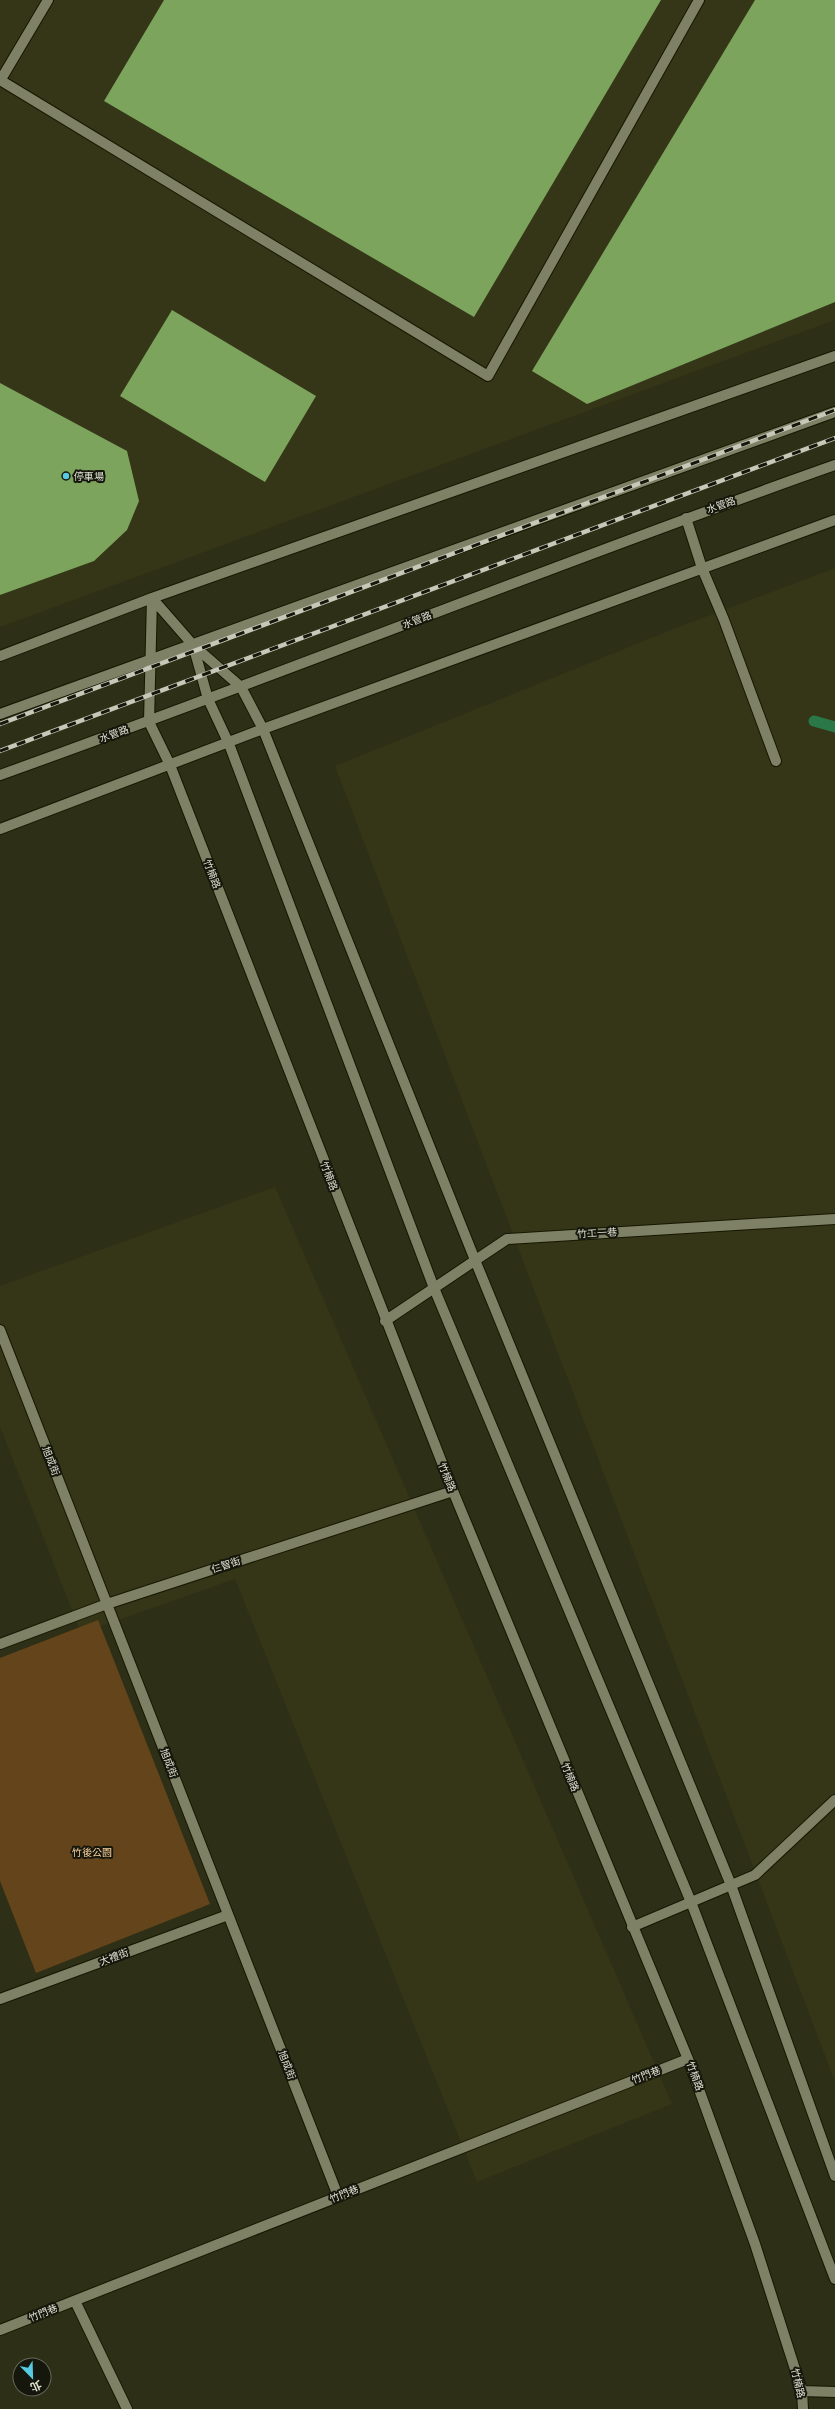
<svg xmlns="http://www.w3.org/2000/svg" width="835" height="2409" font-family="'IBM Plex Sans','Noto Sans TC',sans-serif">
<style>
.built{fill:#353617}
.green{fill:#64441a}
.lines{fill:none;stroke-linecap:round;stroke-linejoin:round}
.stream{stroke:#2a7748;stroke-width:11}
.building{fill:#7ca45d}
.minor-casing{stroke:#161702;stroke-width:12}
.minor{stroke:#7e8165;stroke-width:10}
.rail-casing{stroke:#c7c8b8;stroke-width:4.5}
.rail{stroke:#16170c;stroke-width:3;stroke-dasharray:9;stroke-linecap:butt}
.poi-dot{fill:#57c9e2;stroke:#16170c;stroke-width:1.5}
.labels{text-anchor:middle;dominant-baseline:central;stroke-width:4;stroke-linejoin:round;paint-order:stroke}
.poi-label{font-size:10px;fill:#e1e2d4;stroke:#16170c;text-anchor:start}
.street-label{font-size:10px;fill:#e1e2d4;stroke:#16170c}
.park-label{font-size:10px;fill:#fdd19e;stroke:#16170c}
</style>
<rect width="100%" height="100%" fill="#2e2f17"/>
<path class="built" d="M 0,0 L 835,0 L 835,320 L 0,627 Z
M 835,568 L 835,2082 L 335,766 L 676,628 Z
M 275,1187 L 672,2104 L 477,2182 L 235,1579 L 81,1633 L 0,1427 L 0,1286 Z"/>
<path class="green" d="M 98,1620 L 210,1904 L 36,1973 L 0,1881 L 0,1658 Z"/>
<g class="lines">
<path class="stream" d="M 814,721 L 835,727"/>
</g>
<path class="building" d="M 164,0 L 661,0 L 474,317 L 104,101 Z
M 755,0 L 835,0 L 835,302 L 587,404 L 532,371 Z
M 172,310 L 316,396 L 265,482 L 120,396 Z
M 0,383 L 127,451 L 139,501 L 127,530 L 94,561 L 0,595 Z"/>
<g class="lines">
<g class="minor-casing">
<path id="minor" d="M 0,80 L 488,376 L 699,0
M 0,81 L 48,0
M 686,518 L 702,568 L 724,620 L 776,761
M 152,598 L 149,722 L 170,765 L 453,1491 L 688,2059 L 755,2244 L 802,2391 L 803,2409
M 152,598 L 193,645 L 241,687 L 263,729 L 475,1260 L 731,1885 L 835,2176
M 193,645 L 208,699 L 229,744 L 434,1288 L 691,1902 L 835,2279
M 0,656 L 152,598 L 835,356
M 0,714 L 835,412
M 0,775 C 280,675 555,564 835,465
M 0,829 L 263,729 L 835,520
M 385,1321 L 507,1239 L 835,1219
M 0,1330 L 338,2196
M 0,1644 L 107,1604 L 453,1491
M 632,1927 L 755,1875 L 835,1800
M 0,1999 L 228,1915
M 75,2301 L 127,2409
M 0,2330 L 688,2059
M 802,2391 L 835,2392"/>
</g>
<use href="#minor" class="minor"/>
<g class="rail-casing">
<path id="rail" d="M 0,724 L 835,410
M 0,751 L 835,438"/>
</g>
<use href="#rail" class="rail"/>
</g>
<circle class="poi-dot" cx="66" cy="476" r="4"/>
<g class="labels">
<g class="poi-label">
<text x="74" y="476">停車場</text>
</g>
<g class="street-label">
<text transform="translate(721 505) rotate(-19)">水管路</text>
<text transform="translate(417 620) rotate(-21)">水管路</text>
<text transform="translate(114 734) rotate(-20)">水管路</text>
<text transform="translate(212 874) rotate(69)">竹楠路</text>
<text transform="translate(329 1176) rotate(69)">竹楠路</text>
<text transform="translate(597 1233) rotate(-3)">竹工一巷</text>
<text transform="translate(51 1461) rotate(69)">旭成街</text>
<text transform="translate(447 1477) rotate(68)">竹楠路</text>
<text transform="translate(226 1565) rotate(-18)">仁智街</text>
<text transform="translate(169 1763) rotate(69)">旭成街</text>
<text transform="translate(570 1777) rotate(68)">竹楠路</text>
<text transform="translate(114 1957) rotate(-20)">大禮街</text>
<text transform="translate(287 2065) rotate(69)">旭成街</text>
<text transform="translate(646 2075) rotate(-21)">竹門巷</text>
<text transform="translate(695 2076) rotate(70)">竹楠路</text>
<text transform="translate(344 2194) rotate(-22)">竹門巷</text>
<text transform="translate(43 2313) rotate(-22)">竹門巷</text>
<text transform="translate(798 2383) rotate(77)">竹楠路</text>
</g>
<g class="park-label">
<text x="92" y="1852">竹後公園</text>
</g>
</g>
<g transform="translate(32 2377) rotate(157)"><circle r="19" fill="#16170c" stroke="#67685c"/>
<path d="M0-3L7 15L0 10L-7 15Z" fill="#57c9e2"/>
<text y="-6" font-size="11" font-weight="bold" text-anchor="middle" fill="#e1e2d4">北</text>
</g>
</svg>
